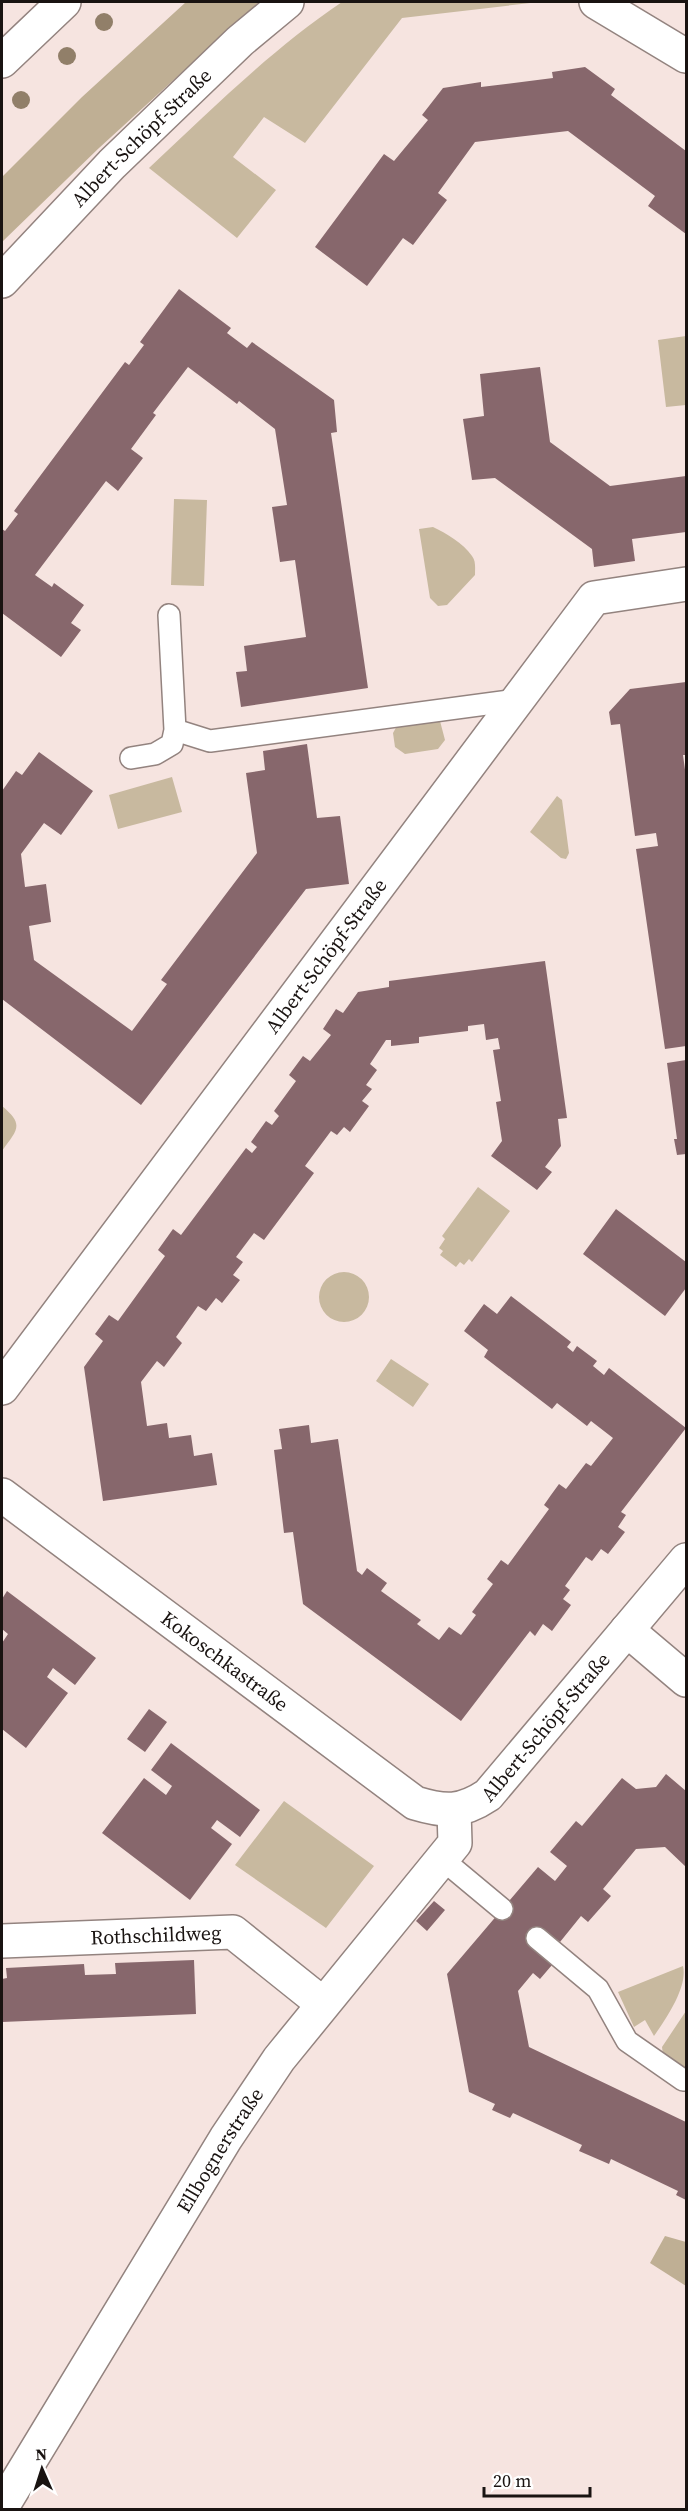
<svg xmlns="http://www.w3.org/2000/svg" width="688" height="2511" font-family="'Source Serif 4',serif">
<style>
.green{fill:#c8b99f}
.forest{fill:#bfaf94}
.building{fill:#87676c}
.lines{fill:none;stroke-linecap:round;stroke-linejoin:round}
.service-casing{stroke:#93837f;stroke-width:24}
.minor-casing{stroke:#93837f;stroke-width:36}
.service{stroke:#fff;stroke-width:21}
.minor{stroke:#fff;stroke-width:33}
.tree{fill:#917f69}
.labels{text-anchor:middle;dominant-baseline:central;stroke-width:6;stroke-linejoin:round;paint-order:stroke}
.street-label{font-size:20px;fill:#191311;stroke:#fff}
</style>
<rect width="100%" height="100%" fill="#f6e4e0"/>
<path class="green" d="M 342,2 L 539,2 L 402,18 L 305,143 L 264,117 L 233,157 L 276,190 L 237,238 L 149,168 C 212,109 271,50 342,2 Z
M 686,336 L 686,405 L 666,407 L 658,340 Z
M 174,499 L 207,500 L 204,586 L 171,585 Z
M 433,527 C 446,533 463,543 472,556 C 476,561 475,568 475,575 L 447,605 L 438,606 L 430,598 L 419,529 Z
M 434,720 L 440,721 L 445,740 L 438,749 L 405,754 L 395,747 L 393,733 L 398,724 Z
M 172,777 L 182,812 L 118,829 L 109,795 Z
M 557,796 L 562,800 L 569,853 L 566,859 L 561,858 L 530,832 Z
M 2,1106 C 25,1125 17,1130 2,1151 Z
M 478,1187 L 510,1211 L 472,1262 L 469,1259 L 464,1265 L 460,1262 L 456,1267 L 440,1255 L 443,1251 L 439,1248 L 445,1239 L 442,1236 Z
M319 1297a25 25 0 1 1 50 0a25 25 0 1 1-50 0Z
M 391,1359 L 429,1384 L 413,1407 L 376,1381 Z
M 284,1801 L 374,1866 L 326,1928 L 235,1865 Z
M 683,1966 C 688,1987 666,2019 654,2036 L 645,2020 L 634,2027 L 618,1992 Z
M 686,2011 L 686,2070 L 663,2055 L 662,2047 Z"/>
<path class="forest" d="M 186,2 L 259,2 L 99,148 L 2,242 L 2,177 L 82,97 Z
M 665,2236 L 686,2242 L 686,2286 L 650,2263 Z"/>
<path class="building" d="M 585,67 L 615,89 L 611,95 L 686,151 L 686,234 L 648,206 L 655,196 L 568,131 L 475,142 L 438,193 L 447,200 L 413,245 L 403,238 L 367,286 L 315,247 L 384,154 L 394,161 L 428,120 L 422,115 L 443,88 L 481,82 L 481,87 L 553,78 L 552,72 Z
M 179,289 L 231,328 L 227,333 L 247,348 L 252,342 L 334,400 L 337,432 L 331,433 L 368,688 L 241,707 L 236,672 L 247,671 L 244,646 L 306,637 L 295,560 L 280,562 L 272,507 L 287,505 L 275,429 L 239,401 L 237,404 L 188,367 L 153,413 L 156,415 L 131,449 L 143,458 L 118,491 L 106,481 L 35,575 L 52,587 L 54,583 L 84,605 L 71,623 L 81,630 L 61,657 L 2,613 L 2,529 L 5,531 L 18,514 L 14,511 L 125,362 L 129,365 L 144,345 L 140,342 Z
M 540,367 L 550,442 L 610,486 L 686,476 L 686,532 L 632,539 L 635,561 L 594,567 L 592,549 L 495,478 L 472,480 L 463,419 L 484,416 L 480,374 Z
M 686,682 L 686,755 L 683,755 L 686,777 L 686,1046 L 665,1049 L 636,849 L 658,846 L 656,833 L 635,836 L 620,724 L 611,725 L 609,712 L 630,689 Z
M 307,744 L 317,818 L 340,816 L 349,884 L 306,889 L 141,1105 L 2,999 L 2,791 L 16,771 L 22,775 L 39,752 L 93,791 L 61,835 L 44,823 L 21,854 L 25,887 L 46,884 L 51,922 L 29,926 L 34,960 L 132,1031 L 167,984 L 161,980 L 257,853 L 246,773 L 265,770 L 263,751 Z
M 545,961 L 567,1118 L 558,1119 L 561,1146 L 545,1167 L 552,1172 L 537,1190 L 491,1156 L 502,1141 L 496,1102 L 501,1101 L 493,1050 L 500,1049 L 498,1038 L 486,1040 L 484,1024 L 468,1026 L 468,1031 L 419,1037 L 419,1043 L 391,1046 L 391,1040 L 386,1040 L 370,1064 L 377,1070 L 366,1085 L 372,1089 L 362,1101 L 369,1106 L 350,1132 L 344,1127 L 337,1135 L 331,1131 L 305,1166 L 314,1173 L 264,1240 L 254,1233 L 236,1257 L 243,1262 L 233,1275 L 240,1280 L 222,1303 L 216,1298 L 206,1311 L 198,1306 L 176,1337 L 182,1343 L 164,1367 L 157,1361 L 141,1382 L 147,1426 L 167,1423 L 169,1438 L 191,1435 L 194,1456 L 212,1453 L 217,1485 L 103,1501 L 84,1367 L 103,1341 L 95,1334 L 109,1315 L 118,1321 L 165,1256 L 158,1250 L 173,1229 L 181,1235 L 246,1148 L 252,1153 L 257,1147 L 251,1142 L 266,1121 L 272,1125 L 279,1116 L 274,1111 L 296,1081 L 289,1075 L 303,1056 L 310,1061 L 331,1035 L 323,1029 L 336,1009 L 343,1013 L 358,992 L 389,987 L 389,981 Z
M 686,1060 L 686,1154 L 677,1155 L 674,1139 L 677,1139 L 667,1063 Z
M 616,1209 L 686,1262 L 686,1288 L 665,1316 L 583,1254 Z
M 511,1296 L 571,1342 L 567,1347 L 573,1352 L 577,1346 L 597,1361 L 593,1366 L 604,1375 L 609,1368 L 686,1428 L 621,1512 L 626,1515 L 618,1527 L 625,1532 L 608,1554 L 601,1549 L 592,1561 L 586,1557 L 565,1586 L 570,1590 L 563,1599 L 571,1605 L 552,1631 L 543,1624 L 535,1636 L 530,1631 L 461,1721 L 303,1604 L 293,1532 L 284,1533 L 274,1450 L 282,1449 L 279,1429 L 309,1425 L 311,1443 L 338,1439 L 357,1571 L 362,1575 L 367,1568 L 387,1583 L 381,1591 L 421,1620 L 417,1624 L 439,1640 L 449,1627 L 461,1635 L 476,1615 L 472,1612 L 493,1584 L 487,1579 L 501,1560 L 508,1565 L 549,1509 L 544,1505 L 551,1495 L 559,1484 L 566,1489 L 586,1463 L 591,1466 L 613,1438 L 591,1421 L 587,1426 L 557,1403 L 552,1409 L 484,1357 L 488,1350 L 464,1331 L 484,1304 L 497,1314 Z
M 7,1591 L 96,1658 L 75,1685 L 53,1668 L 47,1677 L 68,1693 L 26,1748 L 2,1729 L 2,1643 L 8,1634 L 2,1629 L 2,1599 Z
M 149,1709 L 167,1722 L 145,1752 L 127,1739 Z
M 171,1743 L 260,1810 L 240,1837 L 217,1820 L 211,1828 L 232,1844 L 190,1900 L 102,1833 L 144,1778 L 166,1795 L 172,1786 L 151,1770 Z
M 666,1774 L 686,1791 L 686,1867 L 665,1847 L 636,1849 L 603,1889 L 611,1896 L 588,1922 L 581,1916 L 560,1942 L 543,1929 L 530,1946 L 552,1965 L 540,1979 L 533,1973 L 518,1991 L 529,2047 L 686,2122 L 686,2200 L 676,2195 L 678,2191 L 611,2159 L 609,2164 L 579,2151 L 582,2145 L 513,2113 L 510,2118 L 492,2110 L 495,2104 L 469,2092 L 447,1974 L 538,1867 L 555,1881 L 567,1866 L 550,1852 L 576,1821 L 582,1826 L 622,1778 L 636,1789 L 656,1787 Z
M 434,1901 L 445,1910 L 427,1931 L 416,1921 Z
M 194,1960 L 196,2014 L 2,2022 L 2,1979 L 7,1978 L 6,1968 L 84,1964 L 85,1975 L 116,1974 L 115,1963 Z"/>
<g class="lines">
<g class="service-casing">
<path id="service" d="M 169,615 L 175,730 L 210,741 L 517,700
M 131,758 L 155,754 L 172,744 L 175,730
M 442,1859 L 502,1909
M 537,1938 L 598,1989 L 627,2041 L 683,2080 L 686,2080"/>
</g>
<g class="minor-casing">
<g id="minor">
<path d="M 596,2 L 686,56"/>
<path d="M 2,61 L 64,2"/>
<path id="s1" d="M 2,281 L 112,164 L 240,41 L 287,2"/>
<path id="s2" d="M 2,1388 L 594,598 L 686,584"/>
<path id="s3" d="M 2,1495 L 415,1803 C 445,1812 461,1813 488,1795 L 686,1560"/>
<path d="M 627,1630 L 686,1680"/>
<path id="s4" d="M 2,1941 L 233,1932 L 323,2004"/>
<path id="s5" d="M 2,2507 L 226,2138 L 279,2059 L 455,1843 L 454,1811"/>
</g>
</g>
<use href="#service" class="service"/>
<use href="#minor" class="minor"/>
</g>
<g class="tree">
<circle cx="104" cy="22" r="9"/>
<circle cx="67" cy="56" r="9"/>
<circle cx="21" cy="100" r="9"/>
</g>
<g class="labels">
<g class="street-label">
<text stroke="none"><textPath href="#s1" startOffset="200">Albert-Schöpf-Straße</textPath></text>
<text stroke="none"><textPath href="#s2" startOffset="540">Albert-Schöpf-Straße</textPath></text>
<text stroke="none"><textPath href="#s3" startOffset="278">Kokoschkastraße</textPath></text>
<text stroke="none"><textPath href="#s3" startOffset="681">Albert-Schöpf-Straße</textPath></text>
<text stroke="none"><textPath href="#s4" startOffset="154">Rothschildweg</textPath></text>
<text stroke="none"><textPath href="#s5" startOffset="418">Ellbognerstraße</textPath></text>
</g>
</g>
<rect width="688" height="2511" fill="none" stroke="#191311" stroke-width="6"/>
<g transform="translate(42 2469) rotate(357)" stroke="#ffffff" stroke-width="4.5" paint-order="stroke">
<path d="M0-4.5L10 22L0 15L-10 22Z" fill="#191311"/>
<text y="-9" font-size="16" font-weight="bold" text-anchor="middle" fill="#191311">N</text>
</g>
<path d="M484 2487v9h106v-9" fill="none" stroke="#191311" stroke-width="3"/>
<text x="493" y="2487" font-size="18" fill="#191311" stroke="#ffffff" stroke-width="4.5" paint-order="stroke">20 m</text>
</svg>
